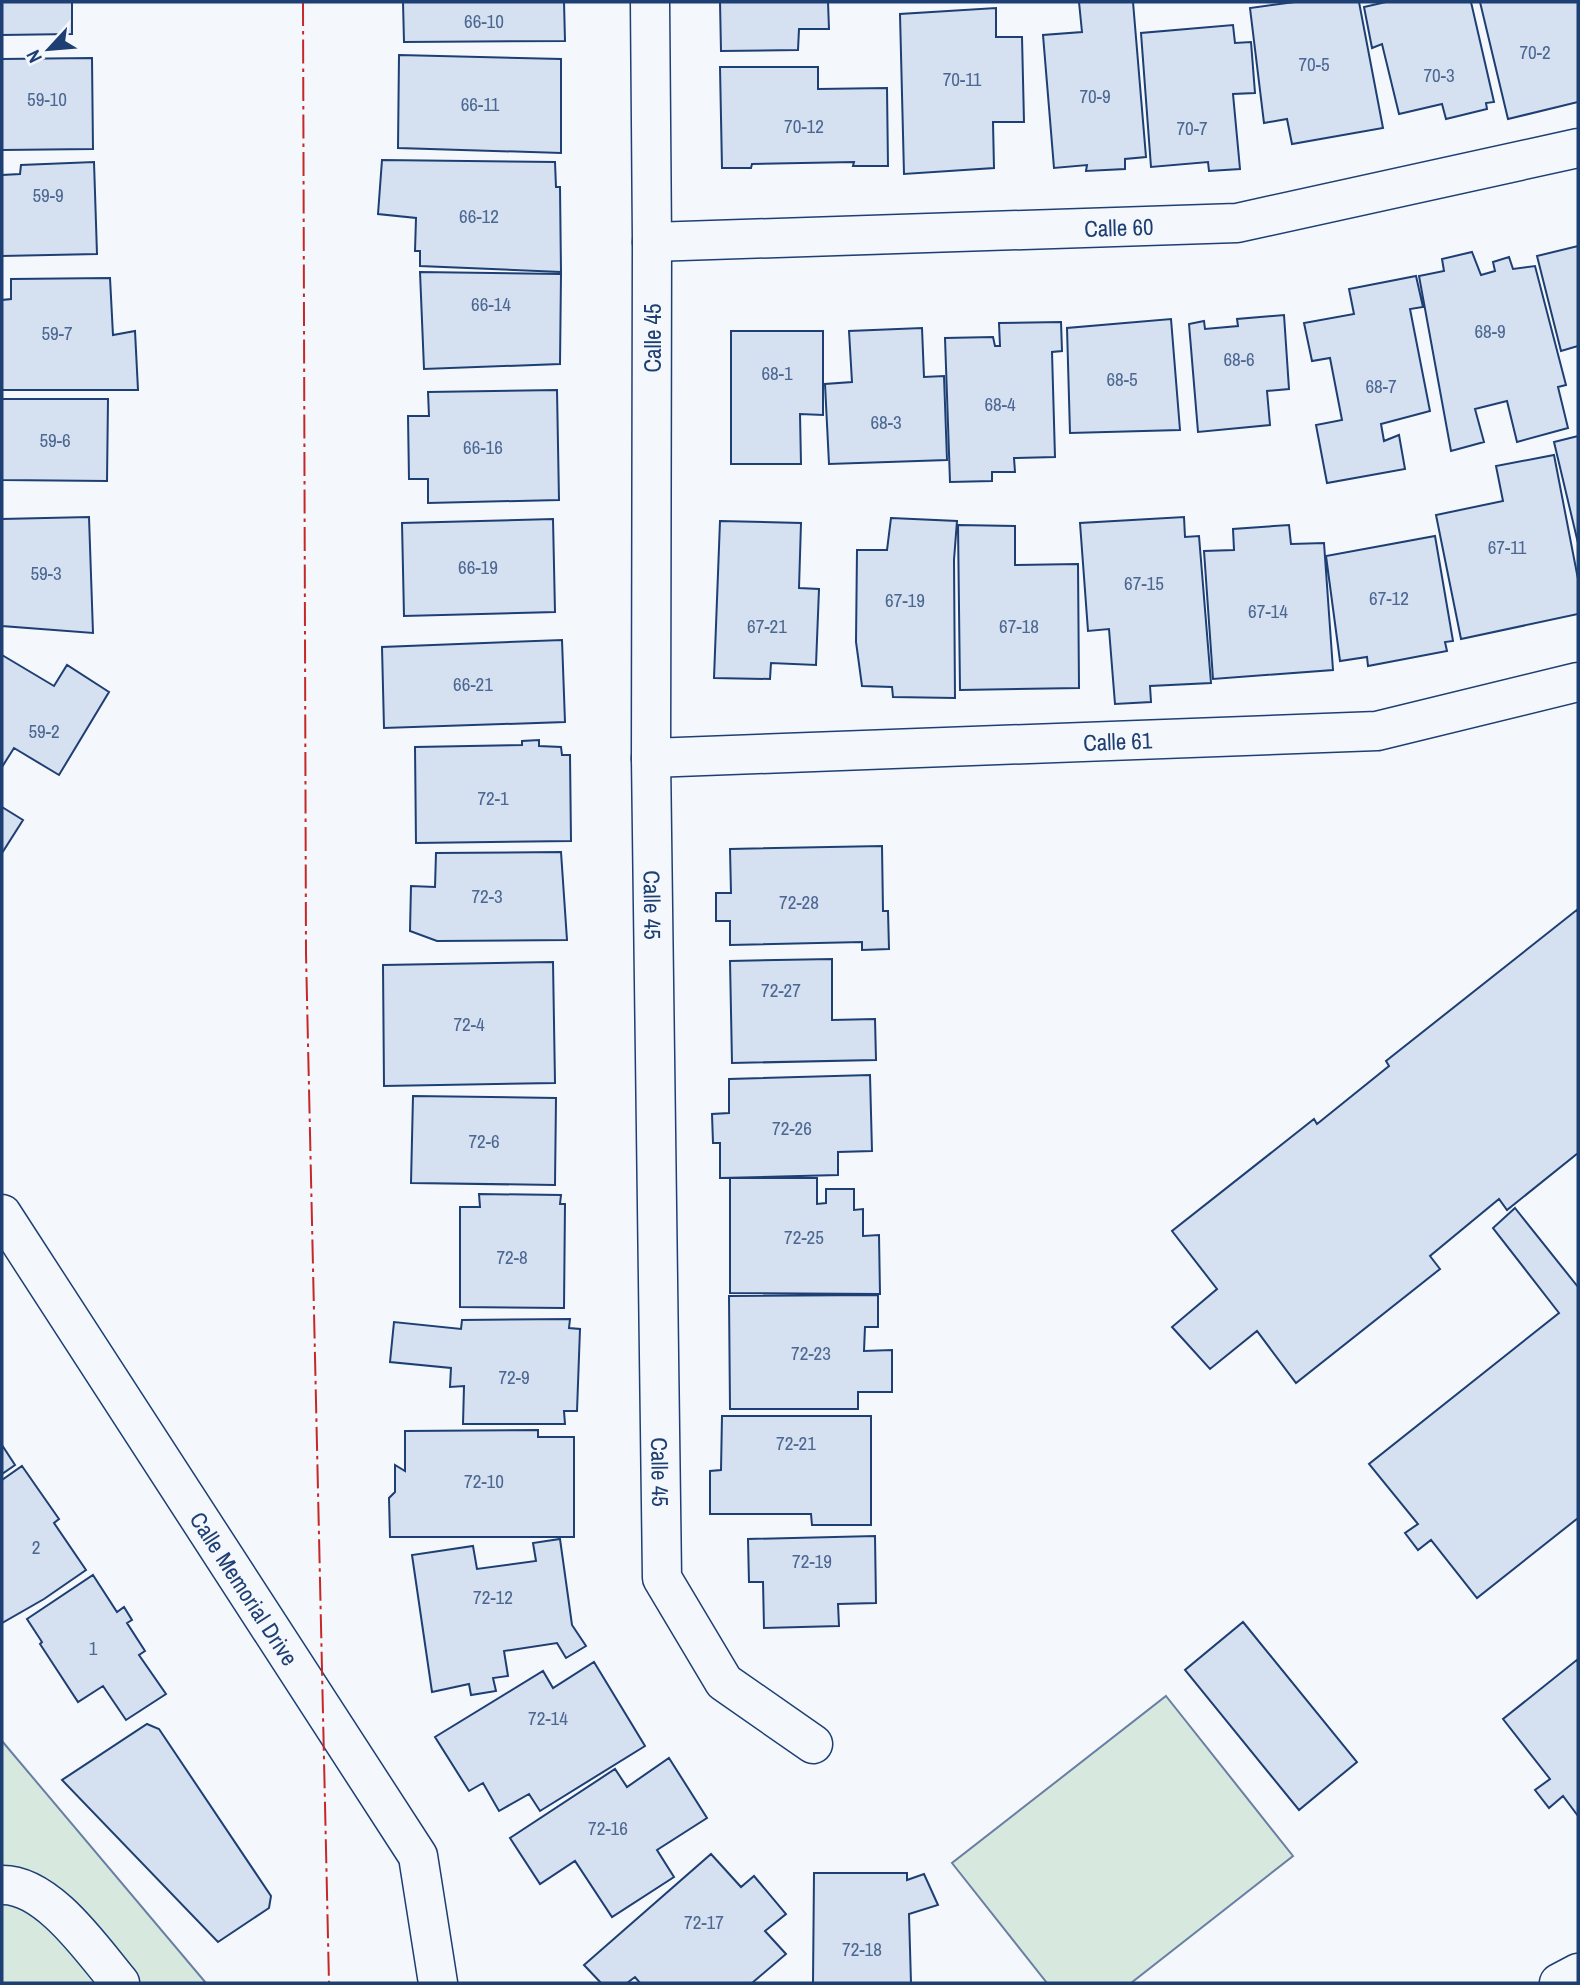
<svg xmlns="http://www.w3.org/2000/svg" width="1580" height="1985" font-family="'Archivo Narrow',sans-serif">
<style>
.green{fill:#d7e8df;stroke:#687fa3;stroke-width:2}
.building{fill:#d5e0f0;stroke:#1d3f73;stroke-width:2}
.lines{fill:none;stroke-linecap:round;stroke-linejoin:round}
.minor-casing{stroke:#1d3f73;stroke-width:41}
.minor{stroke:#f4f7fb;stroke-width:38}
.power{stroke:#c62828;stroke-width:2;stroke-dasharray:24 5 3.5 5;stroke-linecap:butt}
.labels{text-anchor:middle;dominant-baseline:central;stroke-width:5;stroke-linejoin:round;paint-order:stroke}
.number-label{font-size:19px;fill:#4b6792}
.street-label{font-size:23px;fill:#1d3f73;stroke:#f4f7fb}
</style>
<rect width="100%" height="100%" fill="#f4f7fb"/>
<path class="green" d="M 1166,1696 L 1293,1856 L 1131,1983 L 1047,1983 L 952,1863 Z
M 2,1741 L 206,1983 L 2,1983 Z"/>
<path class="building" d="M 2,2 L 72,2 L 72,34 L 2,35 Z
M 403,2 L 564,2 L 565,41 L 404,42 Z
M 720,2 L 828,2 L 829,29 L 799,29 L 798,50 L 721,51 Z
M 1079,2 L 1133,2 L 1146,157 L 1125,159 L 1125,169 L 1086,171 L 1087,165 L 1054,168 L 1043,35 L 1082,32 Z
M 1295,2 L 1359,2 L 1383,128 L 1292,144 L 1287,119 L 1264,123 L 1250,8 Z
M 1386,2 L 1471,2 L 1494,102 L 1486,103 L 1487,109 L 1446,119 L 1442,104 L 1399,114 L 1382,44 L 1372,48 L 1364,7 Z
M 1480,2 L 1578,2 L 1578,102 L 1508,119 Z
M 996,8 L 996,37 L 1022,37 L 1024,122 L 993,122 L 994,168 L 904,174 L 900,14 Z
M 1233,25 L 1235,43 L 1251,42 L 1255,93 L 1233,94 L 1240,169 L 1209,171 L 1208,162 L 1151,167 L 1141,33 Z
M 399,55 L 561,59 L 561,153 L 398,148 Z
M 92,58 L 93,149 L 2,150 L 2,59 Z
M 720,67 L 818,67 L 818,89 L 887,88 L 888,166 L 853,166 L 854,162 L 752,164 L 751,168 L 722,168 Z
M 382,160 L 555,162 L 556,187 L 560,187 L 561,272 L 420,266 L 420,251 L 415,251 L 416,218 L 378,214 Z
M 94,162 L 97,254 L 2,256 L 2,175 L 20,174 L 21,165 Z
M 1578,246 L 1578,346 L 1561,351 L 1537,256 Z
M 1472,252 L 1481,275 L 1495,271 L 1493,262 L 1509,257 L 1513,269 L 1535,266 L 1566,385 L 1558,387 L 1568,428 L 1517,442 L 1507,401 L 1475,409 L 1484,442 L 1451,451 L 1419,276 L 1444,271 L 1442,259 Z
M 420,272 L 561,274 L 560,364 L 424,369 Z
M 1416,276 L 1423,307 L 1410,309 L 1430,411 L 1381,424 L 1384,441 L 1399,435 L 1405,469 L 1327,483 L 1316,425 L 1342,420 L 1330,358 L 1312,361 L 1304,323 L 1354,314 L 1349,289 Z
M 110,278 L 113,335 L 135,331 L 138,390 L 2,390 L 2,300 L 11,299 L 11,279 Z
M 1284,315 L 1289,389 L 1267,391 L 1270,425 L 1198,432 L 1189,324 L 1204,321 L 1205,329 L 1238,326 L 1237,319 Z
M 1171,319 L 1180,430 L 1070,433 L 1067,328 Z
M 1061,322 L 1062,351 L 1052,352 L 1055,457 L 1014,458 L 1015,472 L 992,472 L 992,481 L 950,482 L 945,338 L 993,337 L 995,346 L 1000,346 L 999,323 Z
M 922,328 L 924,377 L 944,376 L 947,460 L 829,464 L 825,384 L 852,382 L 849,331 Z
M 731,331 L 823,331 L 823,415 L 800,414 L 801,464 L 731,464 Z
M 557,390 L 559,500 L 428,503 L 428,479 L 409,479 L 408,416 L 429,416 L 428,392 Z
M 2,399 L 108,399 L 107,481 L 2,480 Z
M 1578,436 L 1578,543 L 1554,442 Z
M 1554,455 L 1578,579 L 1578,614 L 1461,639 L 1436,515 L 1503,501 L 1496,466 Z
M 89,517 L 93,633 L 2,626 L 2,519 Z
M 1184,517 L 1185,537 L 1199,536 L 1211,683 L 1150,686 L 1151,702 L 1115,704 L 1109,629 L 1088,631 L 1080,523 Z
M 891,518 L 957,521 L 954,560 L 955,698 L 893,697 L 892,687 L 862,686 L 856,642 L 857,550 L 887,550 Z
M 553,519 L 555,612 L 404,616 L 402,523 Z
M 720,521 L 801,523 L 799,588 L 819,589 L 816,665 L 771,663 L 770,679 L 714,678 Z
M 958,525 L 1015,526 L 1015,565 L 1078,564 L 1079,688 L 960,690 Z
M 1289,525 L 1291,544 L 1324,543 L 1333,670 L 1213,679 L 1204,551 L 1234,550 L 1233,529 Z
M 1435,536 L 1453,641 L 1445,642 L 1447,651 L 1368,666 L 1367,657 L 1340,661 L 1326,556 Z
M 562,640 L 565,722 L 384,728 L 382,647 Z
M 2,655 L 54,686 L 67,665 L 109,692 L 59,775 L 14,748 L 2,767 Z
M 539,740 L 539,746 L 561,747 L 562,755 L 570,755 L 571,841 L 416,843 L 415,747 L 522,745 L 522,741 Z
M 2,807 L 23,820 L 2,853 Z
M 882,846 L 883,911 L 888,911 L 889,949 L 862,950 L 862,942 L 730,945 L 730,921 L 716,921 L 716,893 L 731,893 L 730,849 Z
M 561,852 L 567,940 L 437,941 L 410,931 L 411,886 L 435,887 L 436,853 Z
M 1578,909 L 1578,1153 L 1507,1210 L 1499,1199 L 1430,1256 L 1440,1269 L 1296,1383 L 1257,1331 L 1210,1369 L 1172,1327 L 1217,1289 L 1172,1231 L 1314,1119 L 1317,1124 L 1389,1066 L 1386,1061 Z
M 832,959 L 832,1020 L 875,1019 L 876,1060 L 732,1063 L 730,961 Z
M 553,962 L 555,1083 L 384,1086 L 383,965 Z
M 870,1075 L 872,1151 L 838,1152 L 838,1175 L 720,1178 L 720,1143 L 713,1143 L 712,1114 L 729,1113 L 729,1079 Z
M 413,1096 L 556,1098 L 555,1185 L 411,1183 Z
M 730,1178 L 817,1178 L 817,1204 L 826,1203 L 826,1189 L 854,1189 L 854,1210 L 863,1209 L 863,1236 L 879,1235 L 880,1294 L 730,1293 Z
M 479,1194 L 561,1195 L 560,1204 L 565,1204 L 564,1308 L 460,1307 L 460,1207 L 480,1207 Z
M 1515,1208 L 1578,1287 L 1578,1518 L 1477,1598 L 1431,1540 L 1418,1550 L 1405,1533 L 1418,1524 L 1369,1464 L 1559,1313 L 1493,1228 Z
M 878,1295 L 878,1327 L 865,1327 L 864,1351 L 892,1350 L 892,1392 L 858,1392 L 858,1409 L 730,1409 L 729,1296 Z
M 570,1319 L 569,1328 L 580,1329 L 577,1411 L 564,1411 L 565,1424 L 463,1424 L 464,1386 L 450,1387 L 451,1368 L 390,1362 L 394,1322 L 461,1329 L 462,1320 Z
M 722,1416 L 871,1416 L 871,1525 L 812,1525 L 811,1514 L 710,1514 L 710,1471 L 721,1470 Z
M 538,1430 L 538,1437 L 574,1437 L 574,1537 L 390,1537 L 389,1498 L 395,1492 L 395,1465 L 405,1471 L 405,1431 Z
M 2,1445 L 15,1465 L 2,1474 Z
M 22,1466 L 59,1519 L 54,1523 L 86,1570 L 44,1599 L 2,1623 L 2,1480 Z
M 875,1536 L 876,1603 L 838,1604 L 839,1626 L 764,1628 L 763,1582 L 749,1582 L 748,1539 Z
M 560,1539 L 572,1625 L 586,1646 L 566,1658 L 557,1643 L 504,1651 L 508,1676 L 493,1678 L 496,1691 L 471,1695 L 469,1684 L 432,1692 L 412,1555 L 473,1546 L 477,1569 L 536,1561 L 533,1543 Z
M 93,1575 L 117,1612 L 124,1607 L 132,1620 L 127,1623 L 145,1651 L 139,1655 L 166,1694 L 126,1720 L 103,1686 L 78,1702 L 40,1644 L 42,1642 L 27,1619 Z
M 1243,1622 L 1357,1762 L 1299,1810 L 1185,1670 Z
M 1578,1659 L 1578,1816 L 1563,1796 L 1549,1808 L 1535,1790 L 1550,1779 L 1503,1719 Z
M 594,1662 L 645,1746 L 540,1811 L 529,1794 L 499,1811 L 483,1783 L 469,1791 L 435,1737 L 543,1671 L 553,1688 Z
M 147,1724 L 159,1729 L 271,1896 L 269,1908 L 218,1942 L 62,1780 Z
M 669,1758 L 707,1818 L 657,1850 L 674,1877 L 612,1917 L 575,1861 L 540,1884 L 510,1838 L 615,1769 L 627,1787 Z
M 711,1854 L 741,1887 L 754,1876 L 786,1914 L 765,1931 L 786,1954 L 752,1983 L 640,1983 L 635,1977 L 627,1983 L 601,1983 L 584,1965 Z
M 814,1873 L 907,1873 L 907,1880 L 924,1874 L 938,1905 L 909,1914 L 911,1983 L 813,1983 Z"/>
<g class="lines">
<g class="minor-casing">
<g id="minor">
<path id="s1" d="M 650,2 L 652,242 L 651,758 L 662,1578 L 724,1682 L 813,1744"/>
<path id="s2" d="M 652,242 L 1237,223 L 1578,148"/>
<path id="s3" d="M 651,758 L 1377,731 L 1578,682"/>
<path id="s4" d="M 2,1214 L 418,1856 L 438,1983"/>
<path d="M 2,1885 C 48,1884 93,1951 120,1983"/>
<path d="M 1559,1983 L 1578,1973"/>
</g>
</g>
<use href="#minor" class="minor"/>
<path class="power" d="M 303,2 L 306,954 L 329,1983"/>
</g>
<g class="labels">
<g class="number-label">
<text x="484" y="21">66-10</text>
<text x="1535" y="52">70-2</text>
<text x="1314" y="64">70-5</text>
<text x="1439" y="75">70-3</text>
<text x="962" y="79">70-11</text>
<text x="1095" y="96">70-9</text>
<text x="47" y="99">59-10</text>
<text x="480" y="104">66-11</text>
<text x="804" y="126">70-12</text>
<text x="1192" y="128">70-7</text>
<text x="48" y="195">59-9</text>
<text x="479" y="216">66-12</text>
<text x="491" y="304">66-14</text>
<text x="1490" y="331">68-9</text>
<text x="57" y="333">59-7</text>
<text x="1239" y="359">68-6</text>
<text x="777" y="373">68-1</text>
<text x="1122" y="379">68-5</text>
<text x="1381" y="386">68-7</text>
<text x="1000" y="404">68-4</text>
<text x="886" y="422">68-3</text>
<text x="55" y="440">59-6</text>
<text x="483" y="447">66-16</text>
<text x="1507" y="547">67-11</text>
<text x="478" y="567">66-19</text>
<text x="46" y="573">59-3</text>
<text x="1144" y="583">67-15</text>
<text x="1389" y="598">67-12</text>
<text x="905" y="600">67-19</text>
<text x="1268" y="611">67-14</text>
<text x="767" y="626">67-21</text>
<text x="1019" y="626">67-18</text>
<text x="473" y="684">66-21</text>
<text x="44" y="731">59-2</text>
<text x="493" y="798">72-1</text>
<text x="487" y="896">72-3</text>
<text x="799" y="902">72-28</text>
<text x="781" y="990">72-27</text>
<text x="469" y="1024">72-4</text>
<text x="792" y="1128">72-26</text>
<text x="484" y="1141">72-6</text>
<text x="804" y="1237">72-25</text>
<text x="512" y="1257">72-8</text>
<text x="811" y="1353">72-23</text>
<text x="514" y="1377">72-9</text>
<text x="796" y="1443">72-21</text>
<text x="484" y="1481">72-10</text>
<text x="36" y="1547">2</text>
<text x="812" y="1561">72-19</text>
<text x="493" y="1597">72-12</text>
<text x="93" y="1648">1</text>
<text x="548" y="1718">72-14</text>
<text x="608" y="1828">72-16</text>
<text x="704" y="1922">72-17</text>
<text x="862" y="1949">72-18</text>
</g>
<g class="street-label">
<text stroke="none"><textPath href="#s2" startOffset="467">Calle 60</textPath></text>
<text transform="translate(652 338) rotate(-90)">Calle 45</text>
<text stroke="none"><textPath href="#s3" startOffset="467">Calle 61</textPath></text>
<text stroke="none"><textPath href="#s1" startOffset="903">Calle 45</textPath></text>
<text stroke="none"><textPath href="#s1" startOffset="1470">Calle 45</textPath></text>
<text stroke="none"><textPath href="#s4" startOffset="446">Calle Memorial Drive</textPath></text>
</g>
</g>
<rect width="1580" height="1985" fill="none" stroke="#1d3f73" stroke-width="7"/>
<g transform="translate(49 49) rotate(244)" stroke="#f4f7fb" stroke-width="5" paint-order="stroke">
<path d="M0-5L12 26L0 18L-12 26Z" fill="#1d3f73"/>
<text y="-10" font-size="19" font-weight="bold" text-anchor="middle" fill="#1d3f73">N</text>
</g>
</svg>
